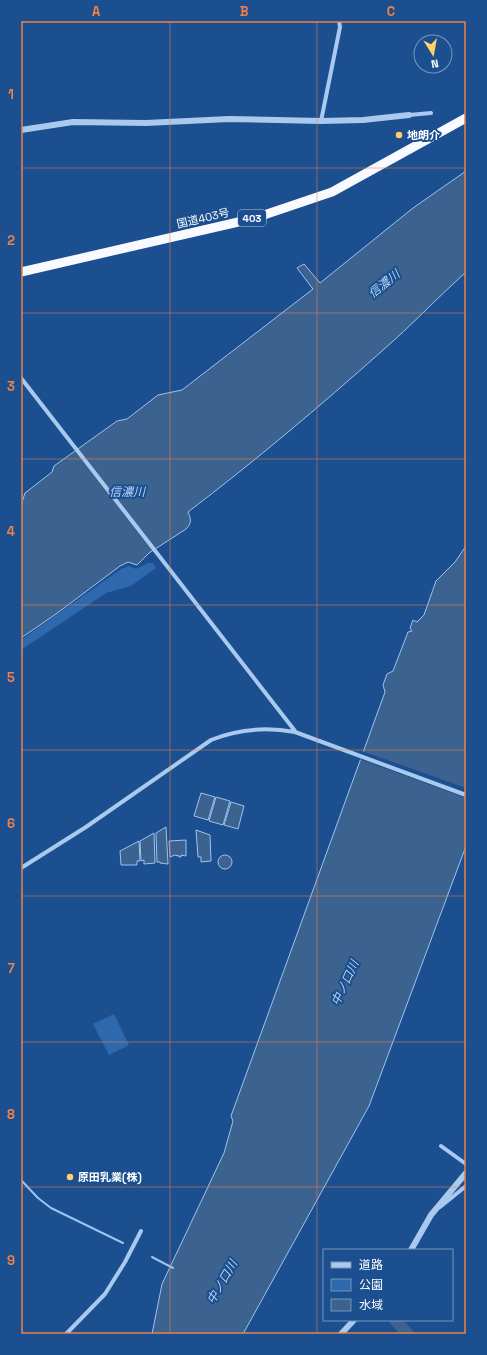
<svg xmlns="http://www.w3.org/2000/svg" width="487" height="1355" font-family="'Space Grotesk','Noto Sans JP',sans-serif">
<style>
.green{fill:#2e69ad}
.water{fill:#3c6290;stroke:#9cc4f0}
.pier{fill:#1b4f8f}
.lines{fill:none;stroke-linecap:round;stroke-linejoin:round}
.stream{stroke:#9cc4f0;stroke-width:2}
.river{stroke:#3c6290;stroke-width:12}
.minor{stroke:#a9c9ee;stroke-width:4}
.tertiary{stroke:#a9c9ee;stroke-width:6}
.trunk{stroke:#f8faff;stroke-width:9}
.grid{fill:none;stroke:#ee8249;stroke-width:1;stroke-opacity:0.55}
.poi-dot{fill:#ffd166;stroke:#1b4f8f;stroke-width:1.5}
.labels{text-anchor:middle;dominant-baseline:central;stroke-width:4;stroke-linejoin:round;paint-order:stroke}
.shield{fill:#1b4f8f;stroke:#bbcadd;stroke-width:1}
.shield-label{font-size:10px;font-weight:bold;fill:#fff}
.poi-label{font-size:11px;font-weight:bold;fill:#fff;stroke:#1b4f8f;text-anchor:start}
.street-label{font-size:11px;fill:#fff;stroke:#1b4f8f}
.water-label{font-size:12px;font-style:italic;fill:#b5d3f5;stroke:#1b4f8f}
.neatline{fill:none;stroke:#ee8249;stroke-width:1.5}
.grid-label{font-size:13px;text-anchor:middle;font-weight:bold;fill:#ee8249}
</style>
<rect width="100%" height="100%" fill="#1b4f8f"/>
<path class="green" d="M 148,563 L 153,563 L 156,568 L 131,586 L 106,593 L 21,650 L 21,640 L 121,569 L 129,566 L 136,569 Z
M 114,1014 L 129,1045 L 109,1055 L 93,1024 Z"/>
<path class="water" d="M 466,171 L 466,272 C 437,298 411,326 382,351 C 319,407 255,461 188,512 C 191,519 192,523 186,529 L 149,553 L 137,565 L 128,562 L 120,566 L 56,614 L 21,638 L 21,505 L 25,493 L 52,472 L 54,466 L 117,421 L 127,419 L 158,395 L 182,390 L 313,289 L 297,268 L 304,264 L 320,283 L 413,208 Z
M 466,546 L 466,846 L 369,1106 L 243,1334 L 152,1334 L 162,1284 L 224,1153 L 233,1121 L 231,1116 L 385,692 L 383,685 L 387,674 L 393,671 L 408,632 L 412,631 L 410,628 L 413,620 L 417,622 L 424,615 L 436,581 L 455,562 Z
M 201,793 L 215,797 L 208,820 L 194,816 Z
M 216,797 L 230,801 L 223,825 L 209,821 Z
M 231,802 L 244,806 L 238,829 L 224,825 Z
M 166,827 L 168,864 L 160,863 L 160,862 L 157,862 L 156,833 Z
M 196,830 L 210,835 L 211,861 L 201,862 L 201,857 L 198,857 Z
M 154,833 L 155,863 L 144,864 L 144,860 L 141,861 L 140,841 Z
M 186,840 L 186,856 L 181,855 L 181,857 L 179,857 L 178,855 L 178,856 L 175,855 L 170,857 L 169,841 Z
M 139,841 L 140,861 L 137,861 L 137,865 L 121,865 L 120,851 Z
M218 862a7 7 0 1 1 14 0a7 7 0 1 1-14 0Z"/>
<path class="pier" d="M 362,751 L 466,788 L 466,798 L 359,759 Z"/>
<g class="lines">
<path class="stream" d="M 21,1180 L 38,1198 L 51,1208 L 123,1243
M 152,1257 L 173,1268"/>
<path class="river" d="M 395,1320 L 408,1334"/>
<path class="minor" d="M 409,115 L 431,113
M 321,121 L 340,27 L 339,21
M 21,378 L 295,731
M 21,868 L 86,827 L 211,740 C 238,729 267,727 295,732 L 466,795
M 441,1146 L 466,1164
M 440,1207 L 466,1186
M 66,1334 L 105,1294 L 125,1262 L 141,1231"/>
<path class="tertiary" d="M 21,130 L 73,122 L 146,123 L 229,119 L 321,121 L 363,120 L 409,115
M 411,1250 L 431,1215 L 466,1173
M 341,1334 L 354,1320"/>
<path class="trunk" d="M 21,272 L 234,223 L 258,217 L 332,192 L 466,118"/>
</g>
<path class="grid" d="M 170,21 L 170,1334M 317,21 L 317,1334M 21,168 L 466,168M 21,313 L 466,313M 21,459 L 466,459M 21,605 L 466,605M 21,750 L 466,750M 21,896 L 466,896M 21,1042 L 466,1042M 21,1187 L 466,1187"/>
<g class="poi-dot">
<circle cx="399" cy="135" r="4"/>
<circle cx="70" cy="1177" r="4"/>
</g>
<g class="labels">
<rect class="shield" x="238" y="210" width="28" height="16" rx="3"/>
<g class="shield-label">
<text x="252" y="218">403</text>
</g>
<g class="poi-label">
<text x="407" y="135">地朗介</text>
<text x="78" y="1177">原田乳業(株)</text>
</g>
<g class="street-label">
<text transform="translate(203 218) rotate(-13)">国道403号</text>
</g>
<g class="water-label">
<text transform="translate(384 284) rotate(-39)">信濃川</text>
<text x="127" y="492">信濃川</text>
<text transform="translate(345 983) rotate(-65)">中ノ口川</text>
<text transform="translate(222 1282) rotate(-60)">中ノ口川</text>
</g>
</g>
<rect width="487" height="1355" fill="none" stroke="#1b4f8f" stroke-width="44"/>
<rect x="323" y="1249" width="130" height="72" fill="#1b4f8f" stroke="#7695bc"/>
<rect x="331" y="1262" width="20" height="6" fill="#a9c9ee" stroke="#7695bc"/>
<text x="359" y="1269" font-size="12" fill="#ffffff">道路</text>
<rect x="331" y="1279" width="20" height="12" fill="#2e69ad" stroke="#7695bc"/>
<text x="359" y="1289" font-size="12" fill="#ffffff">公園</text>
<rect x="331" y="1299" width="20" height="12" fill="#3c6290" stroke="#7695bc"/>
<text x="359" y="1309" font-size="12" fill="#ffffff">水域</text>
<g transform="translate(433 54) rotate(169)"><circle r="19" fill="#1b4f8f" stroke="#7695bc"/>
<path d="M0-3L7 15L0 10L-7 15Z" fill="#ffd166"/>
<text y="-6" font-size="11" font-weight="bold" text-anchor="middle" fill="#ffffff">N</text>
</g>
<rect x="22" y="22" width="443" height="1311" class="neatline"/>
<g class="grid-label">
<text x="96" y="16">A</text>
<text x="244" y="16">B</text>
<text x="391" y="16">C</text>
<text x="11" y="99">1</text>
<text x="11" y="245">2</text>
<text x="11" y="391">3</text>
<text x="11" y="536">4</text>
<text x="11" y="682">5</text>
<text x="11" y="828">6</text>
<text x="11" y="973">7</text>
<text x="11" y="1119">8</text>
<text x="11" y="1265">9</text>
</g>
</svg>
